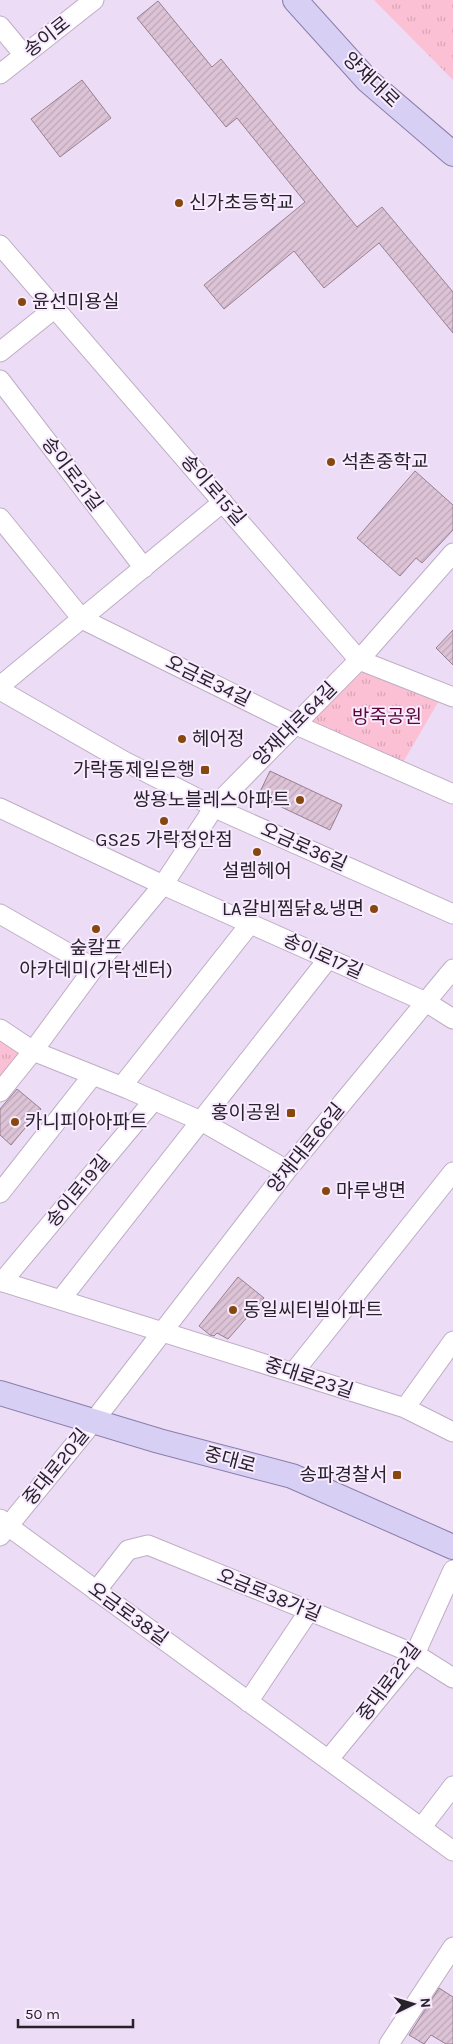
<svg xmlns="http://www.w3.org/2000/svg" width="453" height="2044" font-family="Karla,'Noto Sans KR',sans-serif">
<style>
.park{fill:url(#park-tufts)}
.building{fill:url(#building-hatch);stroke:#988092}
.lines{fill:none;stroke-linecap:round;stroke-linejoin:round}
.minor-casing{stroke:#bdadc5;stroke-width:21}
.major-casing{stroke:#8a7eaa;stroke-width:26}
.minor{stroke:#fff;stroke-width:19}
.major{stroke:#d8cff5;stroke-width:24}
.poi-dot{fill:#87480f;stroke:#f8ebff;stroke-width:2}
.labels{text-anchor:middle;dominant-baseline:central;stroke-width:4;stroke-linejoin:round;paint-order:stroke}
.street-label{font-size:19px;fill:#28222b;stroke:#f8ebff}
.poi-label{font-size:19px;fill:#28222b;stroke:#f8ebff;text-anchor:start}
.park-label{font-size:19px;fill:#5c0634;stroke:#f8ebff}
</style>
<defs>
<pattern id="park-tufts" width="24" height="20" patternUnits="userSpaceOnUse" patternTransform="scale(1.25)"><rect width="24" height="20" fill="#fcc0d5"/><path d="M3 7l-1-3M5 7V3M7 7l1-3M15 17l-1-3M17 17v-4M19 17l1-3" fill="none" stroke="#d8a5b7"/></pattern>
<pattern id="building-hatch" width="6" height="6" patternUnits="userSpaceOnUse" patternTransform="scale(1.25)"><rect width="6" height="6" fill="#dcc3d6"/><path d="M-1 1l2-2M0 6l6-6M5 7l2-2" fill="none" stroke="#bda7b8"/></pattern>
</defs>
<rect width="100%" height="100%" fill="#eddcf5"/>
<path class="park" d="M 374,0 L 453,0 L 453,80 Z
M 361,668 L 440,699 L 402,764 L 308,720 Z
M 0,1038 L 24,1053 L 0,1081 Z"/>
<path class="building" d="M 158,1 L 212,67 L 221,59 L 357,227 L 382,207 L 453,292 L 453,333 L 379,243 L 324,288 L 294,251 L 224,309 L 204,285 L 305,202 L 237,118 L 226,127 L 137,18 Z
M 82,80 L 111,118 L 60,157 L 31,119 Z
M 415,471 L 453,505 L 453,530 L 422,563 L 416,558 L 400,576 L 357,538 Z
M 453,630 L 453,665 L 436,648 Z
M 270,771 L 342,805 L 330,830 L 258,796 Z
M 17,1089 L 41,1109 L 11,1145 L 0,1135 L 0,1109 Z
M 238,1277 L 264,1298 L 228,1339 L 217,1333 L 214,1336 L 210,1335 L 199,1326 Z
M 439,1988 L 453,1997 L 453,2044 L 446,2044 L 431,2035 L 424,2044 L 409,2035 Z"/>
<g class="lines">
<g class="minor-casing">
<path id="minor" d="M 0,26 L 24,55
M 0,74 L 94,0
M 0,245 L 359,660 L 453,697
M 0,352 L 55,308
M 0,380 L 144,568
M 0,518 L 82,619 L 294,724 L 453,794
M 0,686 L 223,502
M 0,690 L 124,761 L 224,812 L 453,914
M 0,808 L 163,885 L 426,1002 L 453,1019
M 0,914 L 94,968
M 0,1029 L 33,1051 L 128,1089 L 201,1121 L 287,1170
M 122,1086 L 250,924
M 0,1092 L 33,1051 L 94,968 L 163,885 L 215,806 L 359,660 L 453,553
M 0,1193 L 93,1075
M 0,1281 L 405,1408 L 453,1432
M 2,1282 L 154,1100
M 61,1299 L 328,959
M 293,1373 L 453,1172
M 405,1408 L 453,1341
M 0,1519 L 8,1526 L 453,1851
M 0,1536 L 93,1422 L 287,1170 L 453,969
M 96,1591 L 128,1550 L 148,1545 L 415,1654 L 453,1678
M 248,1702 L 309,1611
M 328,1760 L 415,1654 L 453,1570
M 421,1828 L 453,1786
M 389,2044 L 453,1947"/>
</g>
<g class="major-casing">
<path id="major" d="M 295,0 L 368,81 L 453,154
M 0,1393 L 159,1441 L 292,1476 L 453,1547"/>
</g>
<use href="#minor" class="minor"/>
<use href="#major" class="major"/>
</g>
<g class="poi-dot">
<circle cx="179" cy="203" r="5"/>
<circle cx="22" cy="302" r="5"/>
<circle cx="331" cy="462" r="5"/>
<circle cx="182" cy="739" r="5"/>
<rect x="200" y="765" width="10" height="10" rx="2.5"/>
<circle cx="300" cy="800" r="5"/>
<circle cx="164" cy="821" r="5"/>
<circle cx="257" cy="852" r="5"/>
<circle cx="374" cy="909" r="5"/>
<circle cx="96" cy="929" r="5"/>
<rect x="286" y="1108" width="10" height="10" rx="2.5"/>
<circle cx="15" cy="1122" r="5"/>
<circle cx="326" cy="1191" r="5"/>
<circle cx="233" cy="1310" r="5"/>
<rect x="392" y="1470" width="10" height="10" rx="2.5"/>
</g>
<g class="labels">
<g class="street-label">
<text transform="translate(47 37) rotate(-38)">송이로</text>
<text transform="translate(371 80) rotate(44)">양재대로</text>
<text transform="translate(72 474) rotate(53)">송이로21길</text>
<text transform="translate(213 490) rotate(49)">송이로15길</text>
<text transform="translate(208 681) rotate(26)">오금로34길</text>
<text transform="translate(295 724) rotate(-45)">양재대로64길</text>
<text transform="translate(304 847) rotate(24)">오금로36길</text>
<text transform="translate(323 956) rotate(24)">송이로17길</text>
<text transform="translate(306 1148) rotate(-51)">양재대로66길</text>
<text transform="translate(78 1191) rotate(-50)">송이로19길</text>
<text transform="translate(309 1378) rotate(18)">중대로23길</text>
<text transform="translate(230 1460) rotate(15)">중대로</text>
<text transform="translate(56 1467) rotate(-51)">중대로20길</text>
<text transform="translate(269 1595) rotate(22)">오금로38가길</text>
<text transform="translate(128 1614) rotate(36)">오금로38길</text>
<text transform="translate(389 1682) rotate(-53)">중대로22길</text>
</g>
<g class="poi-label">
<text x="189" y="203">신가초등학교</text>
<text x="32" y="302">윤선미용실</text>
<text x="341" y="462">석촌중학교</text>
<text x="192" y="739">헤어정</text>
<text x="195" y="770" text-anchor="end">가락동제일은행</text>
<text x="290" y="800" text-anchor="end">쌍용노블레스아파트</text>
<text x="164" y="840" text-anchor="middle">GS25 가락정안점</text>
<text x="257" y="871" text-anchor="middle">설렘헤어</text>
<text x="364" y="909" text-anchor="end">LA갈비찜닭&amp;냉면</text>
<text x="96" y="948" text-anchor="middle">숲칼프<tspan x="96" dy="22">아카데미(가락센터)</tspan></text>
<text x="281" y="1113" text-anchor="end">홍이공원</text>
<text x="25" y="1122">카니피아아파트</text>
<text x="336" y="1191">마루냉면</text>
<text x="243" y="1310">동일씨티빌아파트</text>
<text x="387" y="1475" text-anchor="end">송파경찰서</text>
</g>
<g class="park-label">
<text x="387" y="717">방죽공원</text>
</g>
</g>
<g transform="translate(413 2004) rotate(85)" stroke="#f8ebff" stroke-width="4" paint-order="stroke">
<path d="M0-4L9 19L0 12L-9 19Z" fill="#28222b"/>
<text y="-8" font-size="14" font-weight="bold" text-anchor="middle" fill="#28222b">N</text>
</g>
<path d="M18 2019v8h115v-8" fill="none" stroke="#28222b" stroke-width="2.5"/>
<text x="25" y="2019" font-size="15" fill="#28222b" stroke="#f8ebff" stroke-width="4" paint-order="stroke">50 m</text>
</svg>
